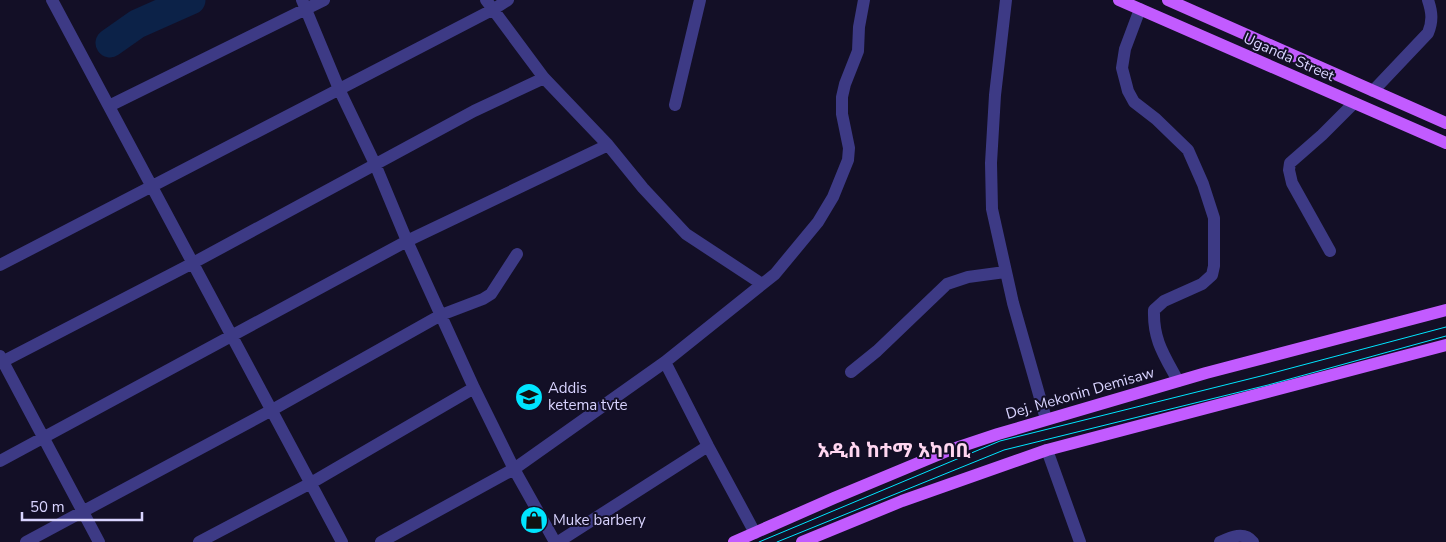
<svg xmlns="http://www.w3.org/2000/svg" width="1446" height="542" font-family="'Nunito Sans','Noto Sans Ethiopic',sans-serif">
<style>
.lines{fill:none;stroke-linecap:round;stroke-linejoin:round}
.river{stroke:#0c2248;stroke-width:29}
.minor{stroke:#3d3a85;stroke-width:12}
.major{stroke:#c25bff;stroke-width:12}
.tram{stroke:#00e5ff;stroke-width:1}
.labels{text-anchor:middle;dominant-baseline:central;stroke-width:4;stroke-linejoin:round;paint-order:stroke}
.street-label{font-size:15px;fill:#d9d4ff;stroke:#130f26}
.poi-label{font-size:15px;fill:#d9d4ff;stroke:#130f26;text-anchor:start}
.district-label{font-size:20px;font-weight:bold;fill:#ffd6f0;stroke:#130f26}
</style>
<rect width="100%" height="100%" fill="#130f26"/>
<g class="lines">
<path class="river" d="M 110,43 L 137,24 L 191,0"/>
<path class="minor" d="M 52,0 L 342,542
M 302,0 L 339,89 L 375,164 L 407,241 L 474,388 L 514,469 L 555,542
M 486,0 L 544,78 L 608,145 L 643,188 L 686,234 L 762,284
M 1006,0 L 995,95 L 991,163 L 992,209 L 1013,303 L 1046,419
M 1140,9 L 1125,49 L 1122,68 L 1128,91 L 1134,102 L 1156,119 L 1188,150 L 1203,184 L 1214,218 L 1214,266 L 1212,275 L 1202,284 L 1164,301 L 1154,310 C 1153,340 1164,355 1178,381
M 1373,91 L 1428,33 C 1433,21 1432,12 1428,0
M 675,105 L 700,0
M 109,106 L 324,0
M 1330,251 L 1292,183 L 1289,170 L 1290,163 L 1322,135 L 1354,103
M 0,265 L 494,9 L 508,0
M 0,356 L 99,542
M 665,362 L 708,446 L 755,533
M 0,363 L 193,263 L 474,111 L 544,78
M 851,372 L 877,351 L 947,284 L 968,277 L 1005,272
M 1047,450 L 1080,542
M 0,461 L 407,241 L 608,145
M 26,542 L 272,410 L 441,315 L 483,299 L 491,294 L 517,254
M 199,542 L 311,483 L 474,388
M 381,542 L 514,469 L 665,362 L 775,274 L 818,222 L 833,197 L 848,160 L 849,148 L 842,114 L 842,97 L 845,84 L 858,51 L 859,27 L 864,0
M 558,542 L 708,446
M 1220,542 C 1231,537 1244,531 1253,542"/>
<path class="major" d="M 1119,0 L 1446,143
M 1168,0 L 1446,123
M 734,542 L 834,498 L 947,451 L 998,434 L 1206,373 L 1446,310
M 802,542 L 902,501 L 1047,450 L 1446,345"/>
<path class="tram" d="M 759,542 L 1000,441 L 1265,375 L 1446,327
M 777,542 L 1004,450 L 1268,385 L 1446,336"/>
</g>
<defs>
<g id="university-disc" transform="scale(1.4375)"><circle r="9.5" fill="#00e5ff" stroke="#130f26"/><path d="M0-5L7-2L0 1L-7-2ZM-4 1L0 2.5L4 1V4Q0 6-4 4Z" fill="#111"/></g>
<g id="shop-disc" transform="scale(1.4375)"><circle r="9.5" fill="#00e5ff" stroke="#130f26"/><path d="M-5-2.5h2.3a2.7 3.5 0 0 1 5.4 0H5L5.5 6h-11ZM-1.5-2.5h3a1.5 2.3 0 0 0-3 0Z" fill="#111"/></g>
</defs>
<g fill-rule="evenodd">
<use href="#university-disc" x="529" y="397"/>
<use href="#shop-disc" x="534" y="520"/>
</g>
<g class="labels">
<g class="street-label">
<text transform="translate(1289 57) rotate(24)">Uganda Street</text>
<text transform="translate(1080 393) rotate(-16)">Dej. Mekonin Demisaw</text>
</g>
<g class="poi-label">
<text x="548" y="388">Addis<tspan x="548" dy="17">ketema tvte</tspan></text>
<text x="553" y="520">Muke barbery</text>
</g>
<g class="district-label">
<text x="894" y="450">አዲስ ከተማ አካባቢ</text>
</g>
</g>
<path d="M22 512v8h120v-8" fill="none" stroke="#d9d4ff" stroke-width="2.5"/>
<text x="30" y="512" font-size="15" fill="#d9d4ff" stroke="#130f26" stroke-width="4" paint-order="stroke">50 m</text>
</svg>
